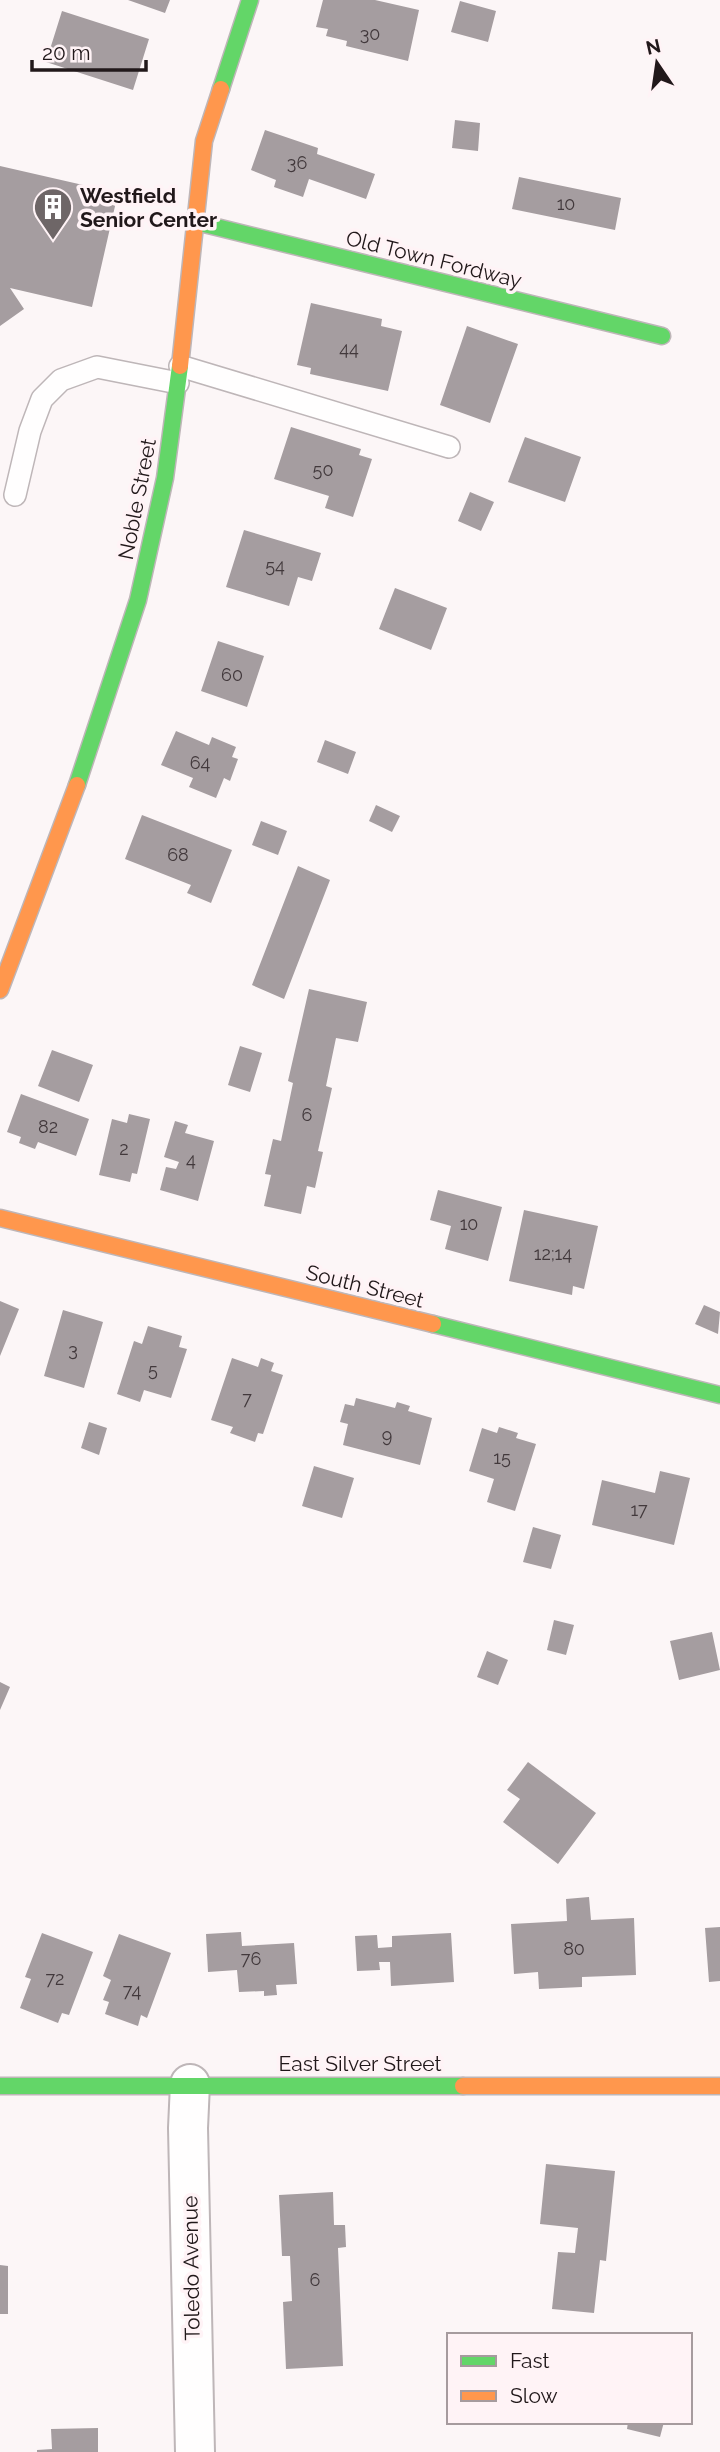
<svg xmlns="http://www.w3.org/2000/svg" width="720" height="2452" font-family="Raleway,sans-serif">
<style>
.building{fill:#a59da0}
.lines{fill:none;stroke-linecap:round;stroke-linejoin:round}
.lane-casing{stroke:#beb6b8;stroke-width:24}
.street-casing{stroke:#beb6b8;stroke-width:42}
.fast-casing{stroke:#beb6b8;stroke-width:19}
.slow-casing{stroke:#beb6b8;stroke-width:19}
.lane{stroke:#fffefe;stroke-width:21}
.street{stroke:#fffefe;stroke-width:38}
.fast{stroke:#63d668;stroke-width:16}
.slow{stroke:#ff974d;stroke-width:16}
.labels{text-anchor:middle;dominant-baseline:central;stroke-width:7;stroke-linejoin:round;paint-order:stroke}
.number-label{font-size:18px;fill:#42393c}
.poi-label{font-size:21px;font-weight:bold;fill:#21181a;stroke:#fff3f6;text-anchor:start}
.street-label{font-size:21px;fill:#21181a;stroke:#fff3f6}
</style>
<rect width="100%" height="100%" fill="#fcf6f7"/>
<path class="building" d="M 128,0 L 170,0 L 165,13 Z
M 323,0 L 375,0 L 419,10 L 408,61 L 346,46 L 347,41 L 326,36 L 328,29 L 316,27 Z
M 460,1 L 496,11 L 488,42 L 451,32 Z
M 62,11 L 149,39 L 133,90 L 46,62 Z
M 455,120 L 480,123 L 478,151 L 452,148 Z
M 265,130 L 318,148 L 317,154 L 375,174 L 366,199 L 309,179 L 303,197 L 274,187 L 276,180 L 251,170 Z
M 0,166 L 118,193 L 92,307 L 10,288 L 24,309 L 0,326 Z
M 519,177 L 621,198 L 615,230 L 512,209 Z
M 311,303 L 382,319 L 381,326 L 402,331 L 388,391 L 310,374 L 311,368 L 297,365 Z
M 467,326 L 518,344 L 490,423 L 440,405 Z
M 291,427 L 361,449 L 359,455 L 372,459 L 353,517 L 325,508 L 329,496 L 274,479 Z
M 525,437 L 581,457 L 565,502 L 508,482 Z
M 470,492 L 494,502 L 481,531 L 458,521 Z
M 244,530 L 321,553 L 312,581 L 298,577 L 289,606 L 226,587 Z
M 395,588 L 447,608 L 431,650 L 379,629 Z
M 218,641 L 264,656 L 247,707 L 201,691 Z
M 176,731 L 209,745 L 212,737 L 236,747 L 232,757 L 238,759 L 230,781 L 224,778 L 216,798 L 189,787 L 193,778 L 161,765 Z
M 325,740 L 356,752 L 348,774 L 317,762 Z
M 376,805 L 400,816 L 392,832 L 369,821 Z
M 142,815 L 232,850 L 211,903 L 187,893 L 191,885 L 125,859 Z
M 261,821 L 287,831 L 278,855 L 252,845 Z
M 298,866 L 330,880 L 284,999 L 252,985 Z
M 309,989 L 367,1002 L 358,1042 L 336,1038 L 326,1086 L 332,1088 L 318,1151 L 323,1152 L 315,1188 L 307,1186 L 301,1214 L 264,1206 L 271,1175 L 265,1174 L 273,1139 L 281,1141 L 293,1083 L 288,1081 Z
M 240,1046 L 262,1053 L 250,1092 L 228,1085 Z
M 52,1050 L 93,1065 L 79,1102 L 38,1086 Z
M 21,1094 L 89,1119 L 76,1156 L 38,1142 L 35,1149 L 19,1143 L 21,1137 L 7,1132 Z
M 129,1114 L 150,1119 L 137,1174 L 132,1173 L 130,1182 L 99,1175 L 112,1119 L 127,1123 Z
M 175,1121 L 188,1125 L 185,1133 L 214,1141 L 198,1201 L 160,1190 L 166,1167 L 176,1169 L 179,1162 L 164,1157 Z
M 438,1190 L 502,1207 L 488,1261 L 445,1249 L 451,1226 L 430,1220 Z
M 524,1210 L 598,1226 L 584,1289 L 573,1286 L 572,1295 L 509,1281 Z
M 0,1301 L 19,1309 L 0,1356 Z
M 704,1305 L 720,1312 L 718,1334 L 695,1324 Z
M 63,1310 L 103,1322 L 84,1388 L 44,1376 Z
M 148,1326 L 182,1336 L 179,1347 L 187,1349 L 171,1398 L 144,1390 L 140,1402 L 117,1394 L 134,1341 L 142,1344 Z
M 232,1358 L 258,1367 L 261,1358 L 274,1363 L 271,1371 L 283,1375 L 263,1434 L 258,1433 L 255,1442 L 230,1433 L 233,1427 L 211,1420 Z
M 356,1398 L 395,1408 L 397,1402 L 410,1406 L 408,1411 L 432,1418 L 420,1465 L 343,1445 L 348,1424 L 340,1422 L 345,1404 L 354,1406 Z
M 89,1422 L 107,1428 L 99,1455 L 81,1448 Z
M 499,1427 L 518,1433 L 516,1438 L 536,1444 L 515,1511 L 487,1502 L 494,1479 L 469,1471 L 482,1428 L 497,1433 Z
M 314,1466 L 354,1478 L 342,1518 L 302,1506 Z
M 660,1471 L 690,1478 L 674,1545 L 592,1525 L 602,1480 L 655,1493 Z
M 533,1527 L 561,1535 L 551,1569 L 523,1562 Z
M 554,1620 L 574,1625 L 566,1655 L 547,1650 Z
M 712,1632 L 720,1670 L 679,1680 L 670,1641 Z
M 487,1651 L 508,1660 L 498,1685 L 477,1677 Z
M 0,1682 L 10,1687 L 0,1710 Z
M 528,1762 L 596,1813 L 558,1864 L 503,1822 L 520,1799 L 507,1790 Z
M 589,1897 L 591,1920 L 634,1918 L 636,1975 L 582,1977 L 582,1987 L 539,1989 L 538,1972 L 514,1974 L 511,1924 L 567,1921 L 566,1899 Z
M 720,1927 L 720,1981 L 709,1982 L 705,1928 Z
M 241,1932 L 242,1946 L 294,1943 L 297,1984 L 276,1985 L 277,1995 L 264,1996 L 264,1991 L 239,1992 L 237,1970 L 208,1972 L 206,1934 Z
M 42,1933 L 93,1952 L 69,2015 L 62,2013 L 58,2023 L 20,2008 L 31,1979 L 25,1977 Z
M 451,1933 L 454,1982 L 391,1986 L 390,1962 L 379,1962 L 380,1970 L 357,1971 L 355,1936 L 377,1935 L 378,1948 L 392,1947 L 392,1936 Z
M 119,1934 L 171,1953 L 147,2018 L 141,2015 L 138,2026 L 105,2014 L 109,2002 L 103,2000 L 111,1980 L 103,1976 Z
M 546,2164 L 615,2171 L 606,2261 L 600,2260 L 594,2313 L 552,2309 L 558,2252 L 575,2253 L 578,2228 L 540,2224 Z
M 333,2192 L 334,2225 L 345,2225 L 346,2247 L 338,2248 L 343,2366 L 286,2369 L 283,2302 L 292,2301 L 290,2256 L 282,2256 L 279,2195 Z
M 0,2265 L 8,2266 L 8,2314 L 0,2314 Z
M 628,2422 L 664,2422 L 660,2437 L 627,2429 Z
M 98,2428 L 98,2452 L 37,2452 L 37,2450 L 52,2449 L 51,2429 Z"/>
<g class="lines">
<g class="lane-casing">
<path id="lane" d="M 180,366 L 449,447
M 15,495 L 30,431 L 42,399 L 61,380 L 97,367 L 178,383"/>
</g>
<g class="street-casing">
<path id="street" d="M 190,2084 L 188,2128 L 195,2452"/>
</g>
<g class="fast-casing">
<path id="fast" d="M 221,89 L 250,0
M 196,222 L 662,336
M 77,785 L 138,600 L 165,478 L 180,366
M 433,1324 L 720,1395
M 0,2086 L 463,2086"/>
</g>
<g class="slow-casing">
<path id="slow" d="M 180,366 L 204,141 L 221,89
M 0,990 L 77,785
M 0,1218 L 433,1324
M 463,2086 L 720,2086"/>
</g>
<use href="#lane" class="lane"/>
<use href="#street" class="street"/>
<use href="#fast" class="fast"/>
<use href="#slow" class="slow"/>
</g>
<defs>
<g id="building-pin" transform="scale(2.0125)"><path d="M0 17L-7.5 6A9.5 9.5 0 1 1 7.5 6Z" fill="#6e6667" stroke="#fff3f6"/><path d="M-4-6H4V6H1V3H-1V6H-4ZM-2.5-4.3h1.7v1.8h-1.7ZM.8-4.3h1.7v1.8H.8ZM-2.5-1h1.7V.8h-1.7ZM.8-1h1.7V.8H.8Z" fill="#fff"/></g>
</defs>
<g fill-rule="evenodd">
<use href="#building-pin" x="53" y="207"/>
</g>
<g class="labels">
<g class="number-label">
<text x="370" y="33">30</text>
<text x="297" y="162">36</text>
<text x="566" y="203">10</text>
<text x="349" y="348">44</text>
<text x="323" y="469">50</text>
<text x="275" y="565">54</text>
<text x="232" y="674">60</text>
<text x="200" y="762">64</text>
<text x="178" y="854">68</text>
<text x="307" y="1114">6</text>
<text x="48" y="1126">82</text>
<text x="124" y="1148">2</text>
<text x="191" y="1159">4</text>
<text x="469" y="1223">10</text>
<text x="553" y="1253">12;14</text>
<text x="73" y="1349">3</text>
<text x="153" y="1369">5</text>
<text x="247" y="1398">7</text>
<text x="387" y="1435">9</text>
<text x="502" y="1457">15</text>
<text x="639" y="1509">17</text>
<text x="574" y="1948">80</text>
<text x="251" y="1958">76</text>
<text x="55" y="1978">72</text>
<text x="132" y="1990">74</text>
<text x="315" y="2279">6</text>
</g>
<g class="poi-label">
<text x="80" y="195">Westfield<tspan x="80" dy="24">Senior Center</tspan></text>
</g>
<g class="street-label">
<text transform="translate(434 259) rotate(14)">Old Town Fordway</text>
<text transform="translate(137 499) rotate(-79)">Noble Street</text>
<text transform="translate(365 1286) rotate(14)">South Street</text>
<text x="360" y="2063">East Silver Street</text>
<text transform="translate(191 2268) rotate(-91)">Toledo Avenue</text>
</g>
</g>
<rect x="447" y="2333" width="245" height="91" fill="#fff3f6" stroke="#a69b9e" stroke-width="2"/>
<rect x="461" y="2356" width="35" height="10" fill="#63d668" stroke="#a69b9e" stroke-width="2"/>
<text x="510" y="2368" font-size="21" fill="#21181a">Fast</text>
<rect x="461" y="2391" width="35" height="10" fill="#ff974d" stroke="#a69b9e" stroke-width="2"/>
<text x="510" y="2403" font-size="21" fill="#21181a">Slow</text>
<g transform="translate(657 63) rotate(347)" stroke="#fff3f6" stroke-width="5" paint-order="stroke">
<path d="M0-5L12 26L0 18L-12 26Z" fill="#21181a"/>
<text y="-10" font-size="19" font-weight="bold" text-anchor="middle" fill="#21181a">N</text>
</g>
<path d="M32 60v10h114v-10" fill="none" stroke="#21181a" stroke-width="3.5"/>
<text x="42" y="60" font-size="21" fill="#21181a" stroke="#fff3f6" stroke-width="5" paint-order="stroke">20 m</text>
</svg>
